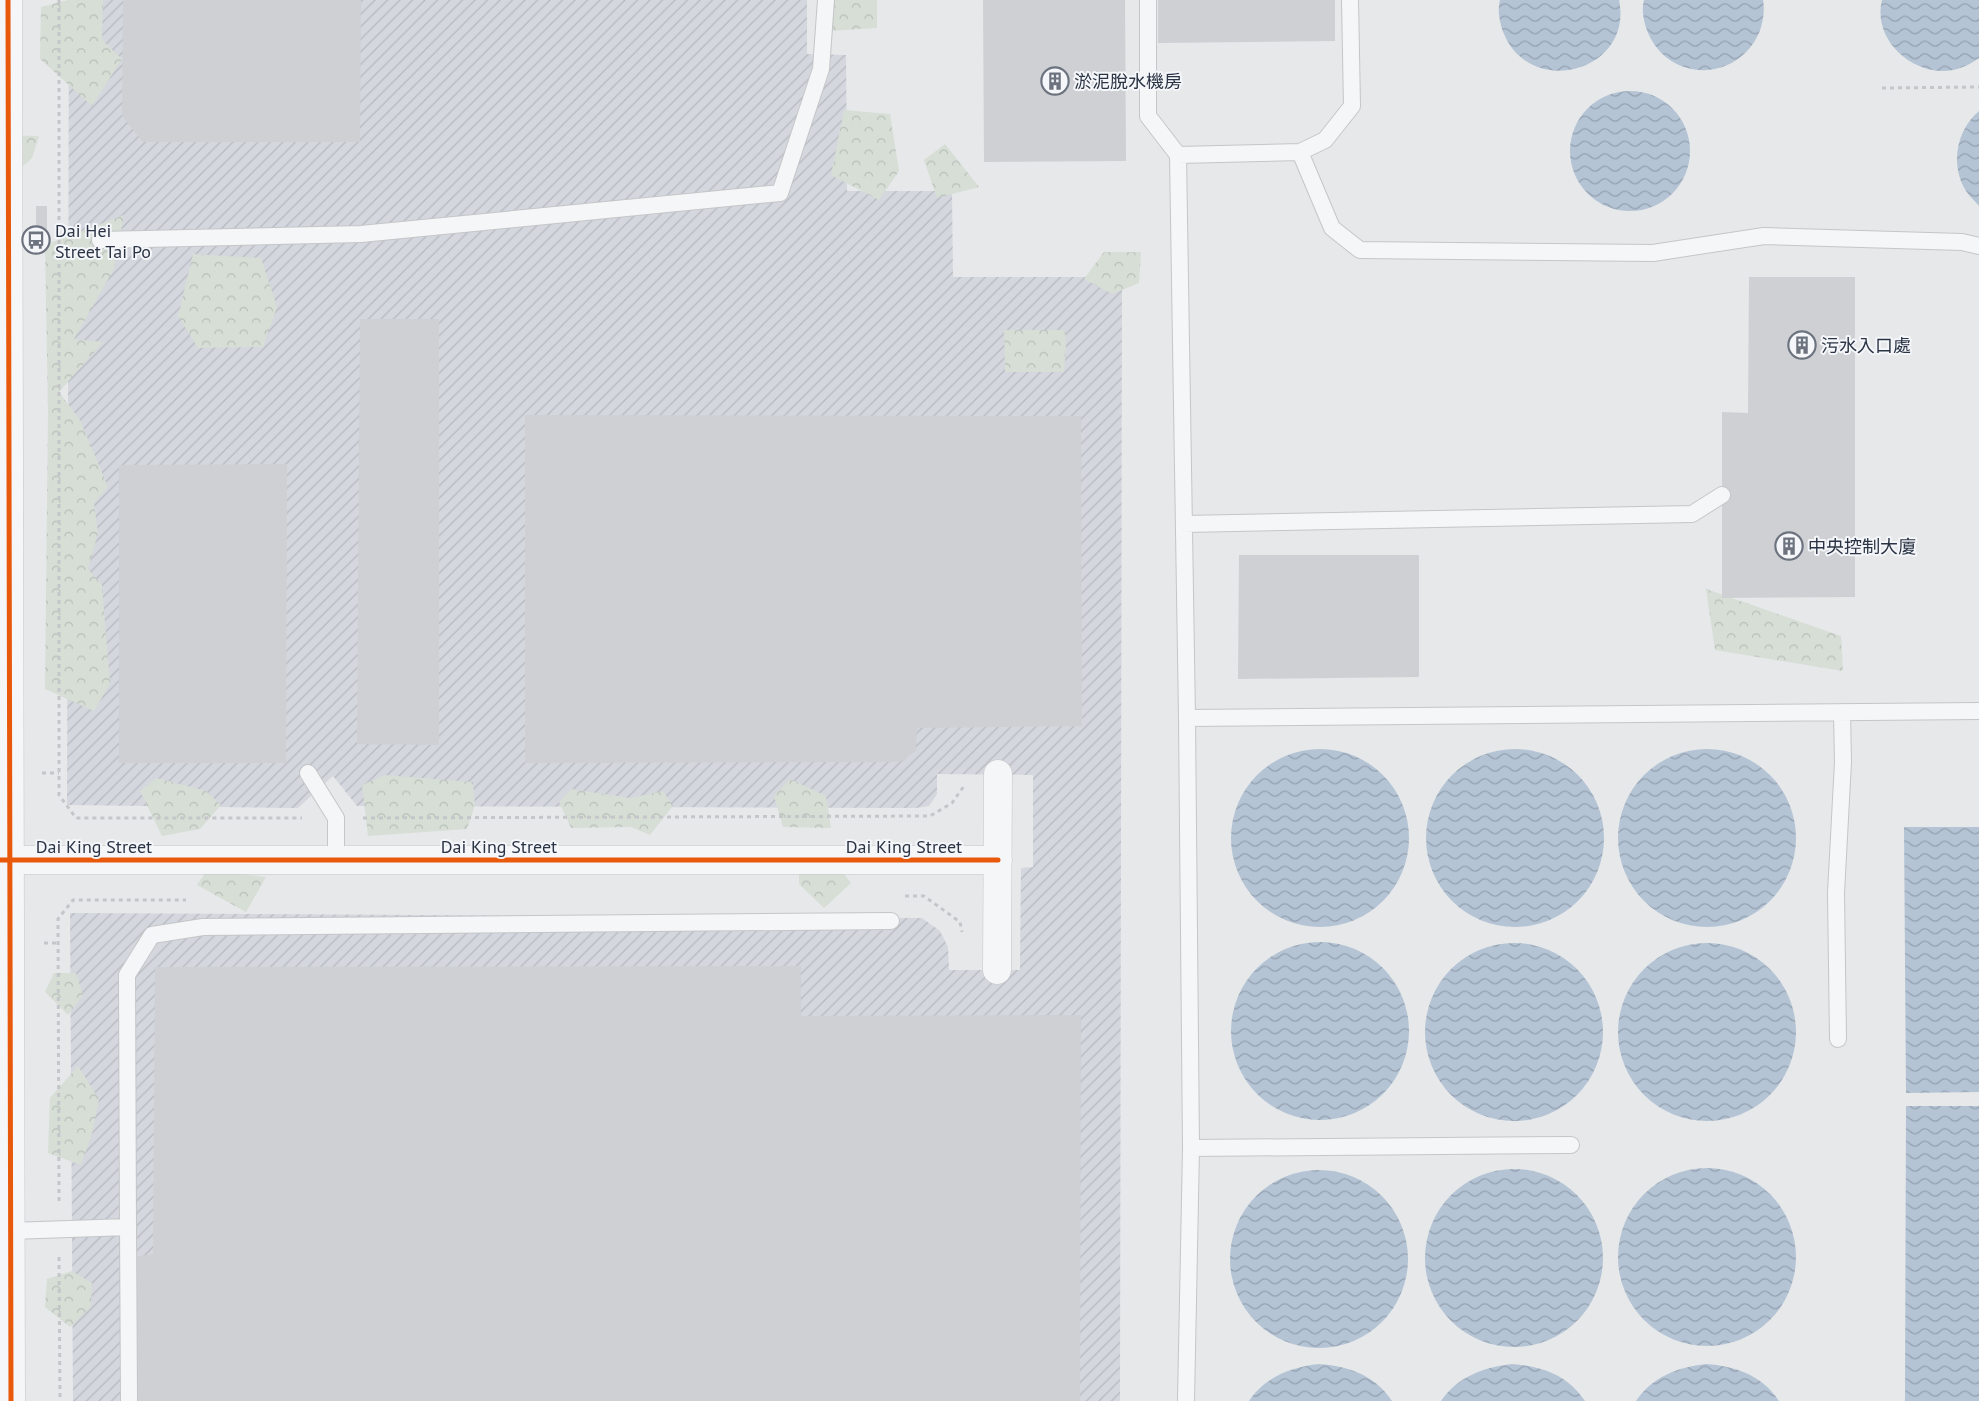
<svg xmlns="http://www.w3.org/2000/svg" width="1979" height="1401" font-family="'PT Sans','Noto Sans TC',sans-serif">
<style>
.industrial{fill:url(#industrial-furrows)}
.forest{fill:url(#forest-crowns)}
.water{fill:url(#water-waves)}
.building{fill:#ced0d3}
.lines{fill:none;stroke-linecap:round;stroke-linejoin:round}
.lane-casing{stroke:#c4c6c8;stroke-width:18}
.street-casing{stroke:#c4c6c8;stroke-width:29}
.path{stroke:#c5c6ca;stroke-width:3;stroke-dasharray:4 4;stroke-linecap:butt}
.lane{stroke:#f5f6f7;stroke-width:16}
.street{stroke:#f5f6f7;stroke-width:28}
.cycleway-casing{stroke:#f4f6f9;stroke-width:8}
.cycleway{stroke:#e8590c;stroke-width:5}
.labels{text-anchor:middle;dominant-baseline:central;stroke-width:4;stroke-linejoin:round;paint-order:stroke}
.poi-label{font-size:18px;fill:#2b3445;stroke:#f4f6f9;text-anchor:start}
.street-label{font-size:18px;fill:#2b3445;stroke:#f4f6f9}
</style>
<defs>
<pattern id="industrial-furrows" width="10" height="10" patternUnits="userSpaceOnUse" patternTransform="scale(1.25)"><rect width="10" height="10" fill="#d4d7dd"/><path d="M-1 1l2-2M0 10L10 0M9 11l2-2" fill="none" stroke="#b6b9bf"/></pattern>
<pattern id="forest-crowns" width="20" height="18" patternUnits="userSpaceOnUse" patternTransform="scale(1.25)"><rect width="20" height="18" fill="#d6ded6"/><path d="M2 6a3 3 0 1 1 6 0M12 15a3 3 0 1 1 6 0" fill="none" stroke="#b8bfb9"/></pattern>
<pattern id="water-waves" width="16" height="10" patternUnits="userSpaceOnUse" patternTransform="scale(1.25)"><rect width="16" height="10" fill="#b4c4d5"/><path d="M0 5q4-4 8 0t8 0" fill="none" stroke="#93a0af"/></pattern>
</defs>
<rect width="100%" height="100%" fill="#e6e8ea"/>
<path class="industrial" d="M 69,0 L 807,0 L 807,54 L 846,55 L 847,191 L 952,191 L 953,277 L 1122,277 L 1120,1401 L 73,1401 L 70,913 L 922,918 L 940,931 L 948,947 L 949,970 L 1020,970 L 1021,868 L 1033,867 L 1033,775 L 937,774 L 937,794 L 929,806 L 916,808 L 357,806 L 333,776 L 298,808 L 67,805 Z"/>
<path class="forest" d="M 68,0 L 103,0 L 102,40 L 122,59 L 92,106 L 40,59 L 41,7 Z
M 832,0 L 877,0 L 877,28 L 830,31 Z
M 844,110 L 890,114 L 899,171 L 879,200 L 831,175 Z
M 0,135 L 39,136 L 32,158 L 0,187 Z
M 945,144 L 979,187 L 937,198 L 924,160 Z
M 124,215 L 114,269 L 74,339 L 103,342 L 59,392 L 80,420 L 108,487 L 94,503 L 98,533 L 88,569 L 102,585 L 110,684 L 94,711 L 45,689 L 48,413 L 45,245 Z
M 1104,252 L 1141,252 L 1139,283 L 1112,294 L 1084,279 Z
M 193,254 L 261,258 L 277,307 L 263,347 L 198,348 L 178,316 Z
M 1004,330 L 1065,330 L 1066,346 L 1064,372 L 1005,372 Z
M 1706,589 L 1841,636 L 1843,671 L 1715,650 Z
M 385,775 L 473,782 L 475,805 L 467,829 L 368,836 L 362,785 Z
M 157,778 L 206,791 L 221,805 L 200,829 L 162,836 L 140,791 Z
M 790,779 L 826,796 L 831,828 L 783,827 L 774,796 Z
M 571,789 L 630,798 L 663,791 L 673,806 L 650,835 L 631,827 L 571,828 L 559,802 Z
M 827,851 L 851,883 L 824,908 L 799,884 L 799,853 Z
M 207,870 L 266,877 L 246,912 L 197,885 Z
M 54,973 L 76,973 L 83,995 L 68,1015 L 45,992 Z
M 78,1066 L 99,1099 L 92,1134 L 81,1165 L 48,1153 L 50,1098 Z
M 72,1271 L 92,1283 L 91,1307 L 70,1327 L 45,1307 L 47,1279 Z"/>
<path class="water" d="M 1500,0 L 1619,0 C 1634,70 1532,100 1504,34 C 1500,24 1497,11 1500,0 Z
M 1644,0 L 1763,0 C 1765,11 1763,23 1759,33 C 1737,82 1670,83 1648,33 C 1644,23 1641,11 1644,0 Z
M 1882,0 L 1979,0 L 1979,58 C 1968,66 1954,72 1940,71 C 1905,69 1873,36 1882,0 Z
M1570 151a60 60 0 1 1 120 0a60 60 0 1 1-120 0Z
M 1979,111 L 1979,206 C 1975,201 1969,196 1966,191 C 1950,166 1956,130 1979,111 Z
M1618 838a89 89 0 1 1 178 0a89 89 0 1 1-178 0Z
M1231 838a89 89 0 1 1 178 0a89 89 0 1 1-178 0Z
M1426 838a89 89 0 1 1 178 0a89 89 0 1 1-178 0Z
M 1904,827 L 1979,827 L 1979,1092 L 1906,1093 Z
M1231 1031a89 89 0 1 1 178 0a89 89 0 1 1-178 0Z
M1618 1032a89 89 0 1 1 178 0a89 89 0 1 1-178 0Z
M1425 1032a89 89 0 1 1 178 0a89 89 0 1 1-178 0Z
M 1906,1106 L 1979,1106 L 1979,1401 L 1905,1401 Z
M1618 1257a89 89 0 1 1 178 0a89 89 0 1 1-178 0Z
M1425 1258a89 89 0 1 1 178 0a89 89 0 1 1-178 0Z
M1230 1259a89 89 0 1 1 178 0a89 89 0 1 1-178 0Z
M 1319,1364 C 1348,1366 1375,1375 1392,1401 L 1249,1401 C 1265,1377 1291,1367 1319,1364 Z
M 1512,1364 C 1541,1366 1568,1375 1585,1401 L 1441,1401 C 1457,1377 1484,1367 1512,1364 Z
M 1706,1364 C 1735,1366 1762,1375 1779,1401 L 1636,1401 C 1652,1377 1678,1367 1706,1364 Z"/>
<path class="building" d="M 123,0 L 361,0 L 360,142 L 143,142 L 122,116 Z
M 983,0 L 1125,0 L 1126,161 L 984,162 Z
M 1158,0 L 1335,0 L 1335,41 L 1158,43 Z
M 36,206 L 47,206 L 47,240 L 36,240 Z
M 1749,277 L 1855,277 L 1855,597 L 1722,598 L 1722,412 L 1748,413 Z
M 360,319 L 439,319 L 439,745 L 357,744 Z
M 525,415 L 1081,416 L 1082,726 L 917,728 L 916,751 L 900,762 L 525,763 Z
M 287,464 L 286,763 L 119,763 L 119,465 Z
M 1239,555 L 1419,555 L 1419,677 L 1238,679 Z
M 801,966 L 801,1016 L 1081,1015 L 1080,1401 L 133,1401 L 133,1257 L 153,1254 L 155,967 Z"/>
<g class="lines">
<g class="lane-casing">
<path id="lane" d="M 1148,0 L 1148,116 L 1178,155
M 1300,152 L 1325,140 L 1352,106 L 1350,0
M 100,240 L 361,234 L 780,193 L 821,69 L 826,0
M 1979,246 L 1962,242 L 1764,236 L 1653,253 L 1360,250 L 1332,228 L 1300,152 L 1178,155 L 1187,718 L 1979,711
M 1184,524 L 1692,514 L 1722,495
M 308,773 L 336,818 L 336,859
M 1838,1039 L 1836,893 L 1843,762 L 1842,712
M 1191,1148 L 1571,1145
M 128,1227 L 127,975 L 152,935 L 203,927 L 891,921
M 10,1231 L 128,1227 L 129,1401
M 1186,1401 L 1191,1148 L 1187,718"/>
</g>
<g class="street-casing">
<path id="street" d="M 8,0 L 11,1401
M 0,860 L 998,860
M 997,970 L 998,774"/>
</g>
<path class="path" d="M 59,0 L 59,795 L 76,818 L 302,818
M 1882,88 L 1979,87
M 59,255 L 75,249
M 42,773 L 59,773
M 363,818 L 930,816 L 952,803 L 964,786
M 905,896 L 924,896 L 960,922 L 962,932
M 44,943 L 58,943
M 59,1201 L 58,919 L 73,900 L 186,900
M 59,1257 L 60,1401"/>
<use href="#lane" class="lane"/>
<use href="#street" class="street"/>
<g class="cycleway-casing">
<path id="cycleway" d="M 8,0 L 11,1401
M 0,860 L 998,860"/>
</g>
<use href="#cycleway" class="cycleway"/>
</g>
<defs>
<g id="building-ring" transform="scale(1.4375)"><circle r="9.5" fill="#f4f6f9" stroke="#6c737f" stroke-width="1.5"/><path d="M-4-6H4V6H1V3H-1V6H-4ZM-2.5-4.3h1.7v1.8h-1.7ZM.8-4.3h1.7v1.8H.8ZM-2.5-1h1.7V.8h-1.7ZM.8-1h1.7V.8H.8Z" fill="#6c737f"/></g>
<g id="bus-ring" transform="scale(1.4375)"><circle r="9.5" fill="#f4f6f9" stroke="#6c737f" stroke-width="1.5"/><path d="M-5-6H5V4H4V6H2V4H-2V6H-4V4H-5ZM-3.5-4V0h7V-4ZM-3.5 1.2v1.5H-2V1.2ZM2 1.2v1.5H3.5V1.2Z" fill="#6c737f"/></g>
</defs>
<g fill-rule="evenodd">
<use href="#building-ring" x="1055" y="81"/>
<use href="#bus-ring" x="36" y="240"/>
<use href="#building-ring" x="1802" y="345"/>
<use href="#building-ring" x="1789" y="546"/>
</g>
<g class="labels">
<g class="poi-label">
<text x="1074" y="81">淤泥脫水機房</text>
<text x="55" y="230">Dai Hei<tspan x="55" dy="21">Street Tai Po</tspan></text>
<text x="1821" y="345">污水入口處</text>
<text x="1808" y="546">中央控制大廈</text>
</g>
<g class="street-label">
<text x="94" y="846">Dai King Street</text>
<text x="499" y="846">Dai King Street</text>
<text x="904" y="846">Dai King Street</text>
</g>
</g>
</svg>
